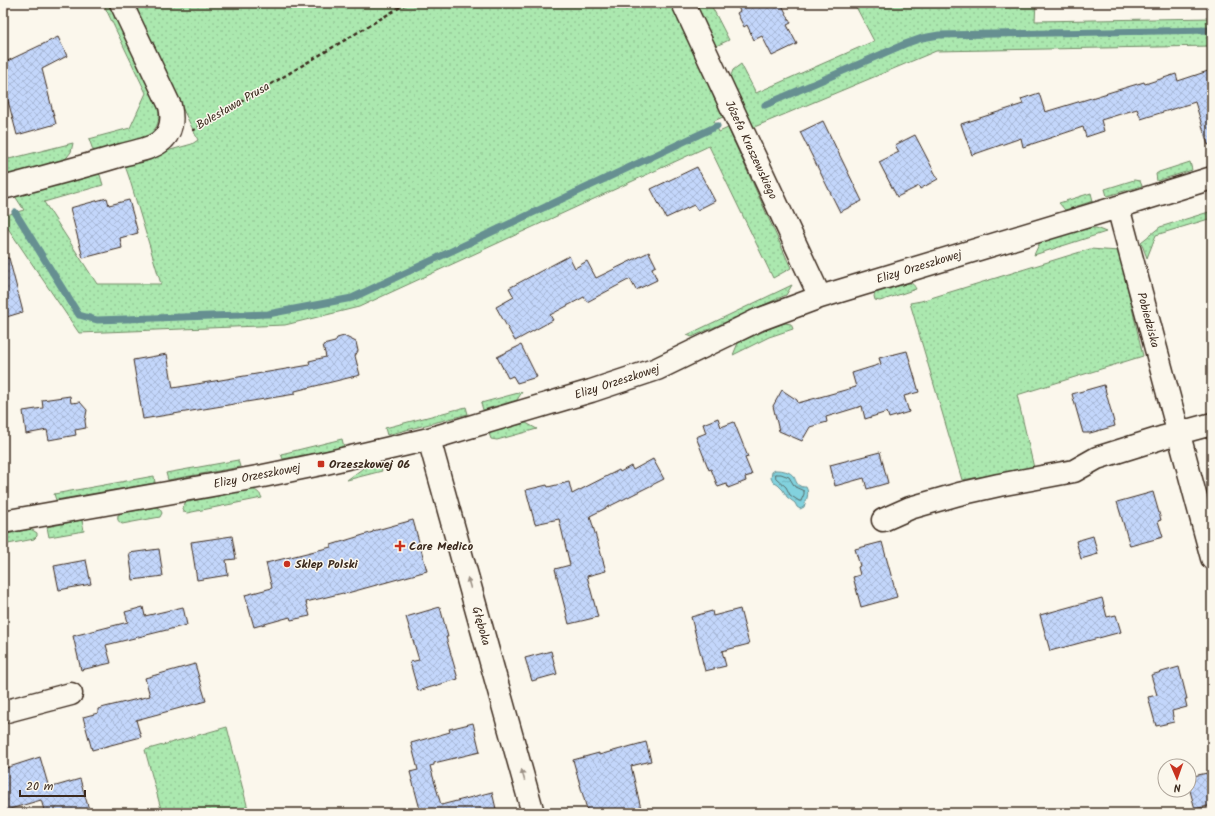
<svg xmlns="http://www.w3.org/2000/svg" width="1215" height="816" font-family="Kalam,sans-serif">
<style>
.grass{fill:url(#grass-dots);stroke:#738966}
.water{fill:url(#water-ripples);stroke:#668f91}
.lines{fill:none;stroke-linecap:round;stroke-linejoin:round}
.shore{stroke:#576d6b;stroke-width:1}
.stream{stroke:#668f91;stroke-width:7}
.building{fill:url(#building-cross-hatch);stroke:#3b2a1e}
.minor-casing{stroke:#3b2a1e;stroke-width:25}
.path{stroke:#3b2a1e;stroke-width:2.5;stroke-dasharray:4 3;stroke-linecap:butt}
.minor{stroke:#fbf7ec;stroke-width:22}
.oneway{fill:#9b9085}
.poi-dot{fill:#c8321e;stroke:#fbf7ec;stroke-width:1.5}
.labels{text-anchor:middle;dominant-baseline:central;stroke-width:3;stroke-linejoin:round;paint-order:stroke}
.street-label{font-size:12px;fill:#3b2a1e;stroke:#fbf7ec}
.poi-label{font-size:12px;font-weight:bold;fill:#3b2a1e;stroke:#fbf7ec;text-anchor:start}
</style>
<defs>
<pattern id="grass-dots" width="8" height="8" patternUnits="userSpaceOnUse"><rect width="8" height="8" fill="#abe8af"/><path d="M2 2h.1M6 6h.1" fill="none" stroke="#94c796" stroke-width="1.8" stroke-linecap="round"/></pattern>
<pattern id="water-ripples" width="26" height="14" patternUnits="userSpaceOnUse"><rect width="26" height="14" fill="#82d2de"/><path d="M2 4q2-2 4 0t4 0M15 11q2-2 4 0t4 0" fill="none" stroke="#71b4be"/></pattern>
<pattern id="building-cross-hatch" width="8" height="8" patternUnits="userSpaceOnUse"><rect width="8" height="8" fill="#c3d6fb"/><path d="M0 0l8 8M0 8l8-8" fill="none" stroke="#a8b8d7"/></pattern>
</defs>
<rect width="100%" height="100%" fill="#fbf7ec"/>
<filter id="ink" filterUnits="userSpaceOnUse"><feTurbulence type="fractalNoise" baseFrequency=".025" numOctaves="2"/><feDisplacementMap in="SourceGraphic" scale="8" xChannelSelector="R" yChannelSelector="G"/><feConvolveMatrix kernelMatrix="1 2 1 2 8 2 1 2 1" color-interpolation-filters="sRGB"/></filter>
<g filter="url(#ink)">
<path class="grass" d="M 103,3 L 109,3 L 159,110 C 159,118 159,125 153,131 C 145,141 108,149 94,153 L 89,139 L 130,128 L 146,93 Z
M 131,3 L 673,3 L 725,116 L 714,121 L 719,132 L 728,128 L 791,268 L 773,278 L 709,146 L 359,307 L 285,325 L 79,333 L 3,221 L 3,216 L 24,210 L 13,193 L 98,173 L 100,175 L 103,185 L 44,202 L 97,284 L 161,284 L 129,177 L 124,163 L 192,144 L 198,140 Z
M 694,3 L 710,3 L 729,40 L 716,46 Z
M 854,3 L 1036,3 L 1035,21 L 1212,18 L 1212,46 L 936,51 L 752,128 L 730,78 L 733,70 L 741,64 L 756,93 L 874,41 Z
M 73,143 L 71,152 L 64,161 L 3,178 L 3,150 L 9,159 Z
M 1190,162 L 1192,170 L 1157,181 L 1156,174 L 1159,172 Z
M 1134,180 L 1140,181 L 1142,186 L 1107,196 L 1105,189 Z
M 1091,193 L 1093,201 L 1065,210 L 1059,203 Z
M 1212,211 L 1212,218 L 1156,235 L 1147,258 L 1141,242 L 1160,227 Z
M 1087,228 L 1096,228 L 1106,232 L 1034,255 L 1040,242 Z
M 1090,249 L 1119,251 L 1143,356 L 1017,395 L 1034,468 L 962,480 L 910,303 L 921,301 Z
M 908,283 C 913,283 914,285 916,289 L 880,301 L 875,300 L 874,296 L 875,293 Z
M 792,285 L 786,295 L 692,337 L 687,335 Z
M 785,323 L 791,324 L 793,329 L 769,337 L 733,355 L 738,343 L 771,328 Z
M 522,392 L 517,400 L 483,410 L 481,403 Z
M 466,407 L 468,414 L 387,435 L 385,428 Z
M 526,423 L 537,429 L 497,440 L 491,439 L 489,433 Z
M 342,439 L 344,447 L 283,459 L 281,454 Z
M 238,460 L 240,467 L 168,480 L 166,473 Z
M 378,462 L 380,464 L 382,471 L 347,480 L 366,466 Z
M 154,476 L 155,483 L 56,500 L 54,494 Z
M 252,489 C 257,491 260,493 262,498 L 187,513 L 184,512 L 183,508 L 185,503 L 188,502 Z
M 157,507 L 160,509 L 162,513 L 160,517 L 122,524 C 118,521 117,520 118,515 L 122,513 Z
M 82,520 L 84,531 L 49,537 L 47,527 Z
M 30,529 L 34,531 L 37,533 L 37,536 L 34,539 L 3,545 L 3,535 Z
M 227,727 L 249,813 L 143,813 L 161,809 L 145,750 Z"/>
<path class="water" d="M 775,470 C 782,470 790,471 794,477 C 796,480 796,484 800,486 C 802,487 804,487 806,487 C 810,494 806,500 804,507 L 800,509 L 797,507 L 795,503 L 787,497 L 783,490 L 778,485 L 773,482 L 771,478 L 772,472 Z"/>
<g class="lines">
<path class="shore" d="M 776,474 L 781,474 L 789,477 L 795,487 L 804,491 L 804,494 L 801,501 L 799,501 L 790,495 L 786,487 L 776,478 Z"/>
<path class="stream" d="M 765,105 L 905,44 L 922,38 L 939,35 L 1212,30
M 15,212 L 79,315 L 97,320 L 268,314 L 352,298 L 717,126"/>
</g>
<path class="building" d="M 736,3 L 781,3 L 791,23 L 787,25 L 797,44 L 772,56 L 762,36 L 754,40 L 747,25 L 744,27 L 737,13 L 740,11 Z
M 58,37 L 67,56 L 42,69 L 56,124 L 17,135 L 7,97 L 3,89 L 3,63 Z
M 1208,71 L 1212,84 L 1212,144 L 1208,145 L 1195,102 L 1141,119 L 1137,109 L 1101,120 L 1104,131 L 1086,137 L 1083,127 L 1023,147 L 1021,138 L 972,155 L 961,124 L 1023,104 L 1021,99 L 1039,93 L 1045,112 L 1144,82 L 1145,84 L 1176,74 L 1178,81 Z
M 823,121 L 862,201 L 840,212 L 800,132 Z
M 915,135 L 938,179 L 920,189 L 919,186 L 897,197 L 879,162 L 899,152 L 895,145 Z
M 697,167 L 715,201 L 697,210 L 694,205 L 666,218 L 651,189 Z
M 107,198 L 109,205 L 129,200 L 138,233 L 120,238 L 122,248 L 83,258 L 70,208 Z
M 649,252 L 656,266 L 652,268 L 657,280 L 636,290 L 630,279 L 587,302 L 584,297 L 550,315 L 553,320 L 515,341 L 496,307 L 514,297 L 509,288 L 569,256 L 575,268 L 587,261 L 596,278 Z
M 3,258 L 9,258 L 23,312 L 3,318 Z
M 344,336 L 356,342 L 358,351 L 355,356 L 360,375 L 295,391 L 295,394 L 143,419 L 133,360 L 167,354 L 173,388 L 310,365 L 309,361 L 326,357 L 323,345 L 335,342 L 337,338 Z
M 521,345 L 537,377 L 517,383 L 513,376 L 508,378 L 497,357 Z
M 907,351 L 919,392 L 904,396 L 909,412 L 889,418 L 887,412 L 865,419 L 862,406 L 826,417 L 827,422 L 810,427 L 802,441 L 779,431 L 773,406 L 782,390 L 797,400 L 798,403 L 856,387 L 852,373 L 881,364 L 879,358 Z
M 1104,385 L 1115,426 L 1090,433 L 1083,433 L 1072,394 Z
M 70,396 L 71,403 L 80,402 L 87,410 L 85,421 L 86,428 L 75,430 L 76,435 L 49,440 L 47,430 L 26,434 L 23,411 L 43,408 L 42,400 Z
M 718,418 L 721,427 L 734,422 L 748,457 L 745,458 L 752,475 L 745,477 L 746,481 L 728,488 L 727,484 L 718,487 L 711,469 L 709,470 L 696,437 L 706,433 L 703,424 Z
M 880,452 L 888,483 L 867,489 L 864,478 L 835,486 L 830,465 Z
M 653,459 L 664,479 L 590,516 L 606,571 L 587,576 L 598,617 L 569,624 L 555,569 L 570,565 L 559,519 L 535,524 L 526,490 L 547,485 L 548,487 L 569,482 L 572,494 L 619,470 L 620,472 L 631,466 L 633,470 Z
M 1153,492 L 1161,520 L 1158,521 L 1163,537 L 1130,546 L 1117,502 Z
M 413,520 L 427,571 L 344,594 L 343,593 L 306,602 L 310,616 L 291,620 L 290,617 L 254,627 L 245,595 L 272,588 L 266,563 L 331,547 L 331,545 L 373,532 L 373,531 Z
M 232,536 L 236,559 L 226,560 L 228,575 L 197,580 L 191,542 Z
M 1093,536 L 1098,554 L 1081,559 L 1076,541 Z
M 882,542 L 897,597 L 861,607 L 853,577 L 860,575 L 858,567 L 860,566 L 855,549 Z
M 159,549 L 163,576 L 133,580 L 129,553 Z
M 86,560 L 91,584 L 59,590 L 54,566 Z
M 1102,598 L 1107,617 L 1116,615 L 1121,632 L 1050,651 L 1040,615 Z
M 143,607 L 145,616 L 183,607 L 187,625 L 106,645 L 111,663 L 81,670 L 73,636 L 128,622 L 125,612 Z
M 440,607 L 448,637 L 446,637 L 458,679 L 418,691 L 410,662 L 419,660 L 406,617 Z
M 740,609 L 749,644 L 722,651 L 726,666 L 705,671 L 691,617 L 712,611 L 713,616 Z
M 551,651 L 557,674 L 532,681 L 525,658 Z
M 195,664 L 206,701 L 136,720 L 141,737 L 92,750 L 83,717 L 98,713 L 98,709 L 105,707 L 150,696 L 145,678 Z
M 1179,667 L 1187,699 L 1185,699 L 1187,707 L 1172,711 L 1174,722 L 1156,726 L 1148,697 L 1157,695 L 1151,675 Z
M 473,723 L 480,752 L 434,763 L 434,765 L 430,766 L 441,805 L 492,792 L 497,813 L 421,813 L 410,772 L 418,770 L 411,743 L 450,732 L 449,729 Z
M 646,742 L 651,761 L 631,766 L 642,813 L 588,813 L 573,760 L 599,753 L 599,755 Z
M 40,757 L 49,788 L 80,779 L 90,813 L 45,813 L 41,800 L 3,811 L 3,769 Z
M 1207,773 L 1207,775 L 1212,774 L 1212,805 L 1195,809 L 1189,787 L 1189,777 Z"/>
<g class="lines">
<g class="minor-casing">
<path id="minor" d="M 683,3 L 820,297
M 3,188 C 43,177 83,167 122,155 C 133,152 151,149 160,142 C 172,133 173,119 170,106 L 121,3
M 1118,207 L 1212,558
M 429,439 L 533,813
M 883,520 L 910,508 L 959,494 L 999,485 L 1074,471 L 1097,458 L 1164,437 L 1212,424
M 3,522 L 263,476 L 321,464 L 429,439 L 591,391 L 657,369 L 758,320 L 820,297 L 1118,207 L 1212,178
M 3,712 L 71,694"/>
</g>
<path class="path" d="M 192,130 L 194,130 L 407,3"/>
<use href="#minor" class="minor"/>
</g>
<defs><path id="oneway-solid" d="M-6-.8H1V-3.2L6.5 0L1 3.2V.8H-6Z"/></defs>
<g class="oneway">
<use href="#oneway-solid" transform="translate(469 583) rotate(-106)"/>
<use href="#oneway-solid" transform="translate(523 775) rotate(-106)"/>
</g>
</g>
<g class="poi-dot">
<rect x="317" y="460" width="8" height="8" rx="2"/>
<path d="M398 540h4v4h4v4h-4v4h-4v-4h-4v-4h4z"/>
<circle cx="287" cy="564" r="4"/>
</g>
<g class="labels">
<g class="street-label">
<text transform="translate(233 106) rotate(-30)">Bolesława Prusa</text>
<text transform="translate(751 150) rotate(65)">Józefa Kraszewskiego</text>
<text transform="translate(919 267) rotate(-17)">Elizy Orzeszkowej</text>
<text transform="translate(1148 320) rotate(75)">Pobiedziska</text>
<text transform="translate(617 382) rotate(-18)">Elizy Orzeszkowej</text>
<text transform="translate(257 476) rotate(-11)">Elizy Orzeszkowej</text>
<text transform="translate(481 626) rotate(74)">Głęboka</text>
</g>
<g class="poi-label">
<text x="329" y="464">Orzeszkowej 06</text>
<text x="409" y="546">Care Medico</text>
<text x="295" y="564">Sklep Polski</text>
</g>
</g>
<rect width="1215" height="816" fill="none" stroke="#fbf7ec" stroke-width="16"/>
<rect x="8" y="8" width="1199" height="800" fill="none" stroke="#3b2a1e" stroke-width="1.5" filter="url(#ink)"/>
<g transform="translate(1177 778) rotate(178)"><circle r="19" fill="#fbf7ec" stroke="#aea59a"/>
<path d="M0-3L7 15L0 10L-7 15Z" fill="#c8321e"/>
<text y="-6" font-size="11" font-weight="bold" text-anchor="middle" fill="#3b2a1e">N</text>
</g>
<path d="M20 790v6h65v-6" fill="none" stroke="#3b2a1e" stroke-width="2"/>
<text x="26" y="790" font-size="12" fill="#3b2a1e" stroke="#fbf7ec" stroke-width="3" paint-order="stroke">20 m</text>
</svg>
